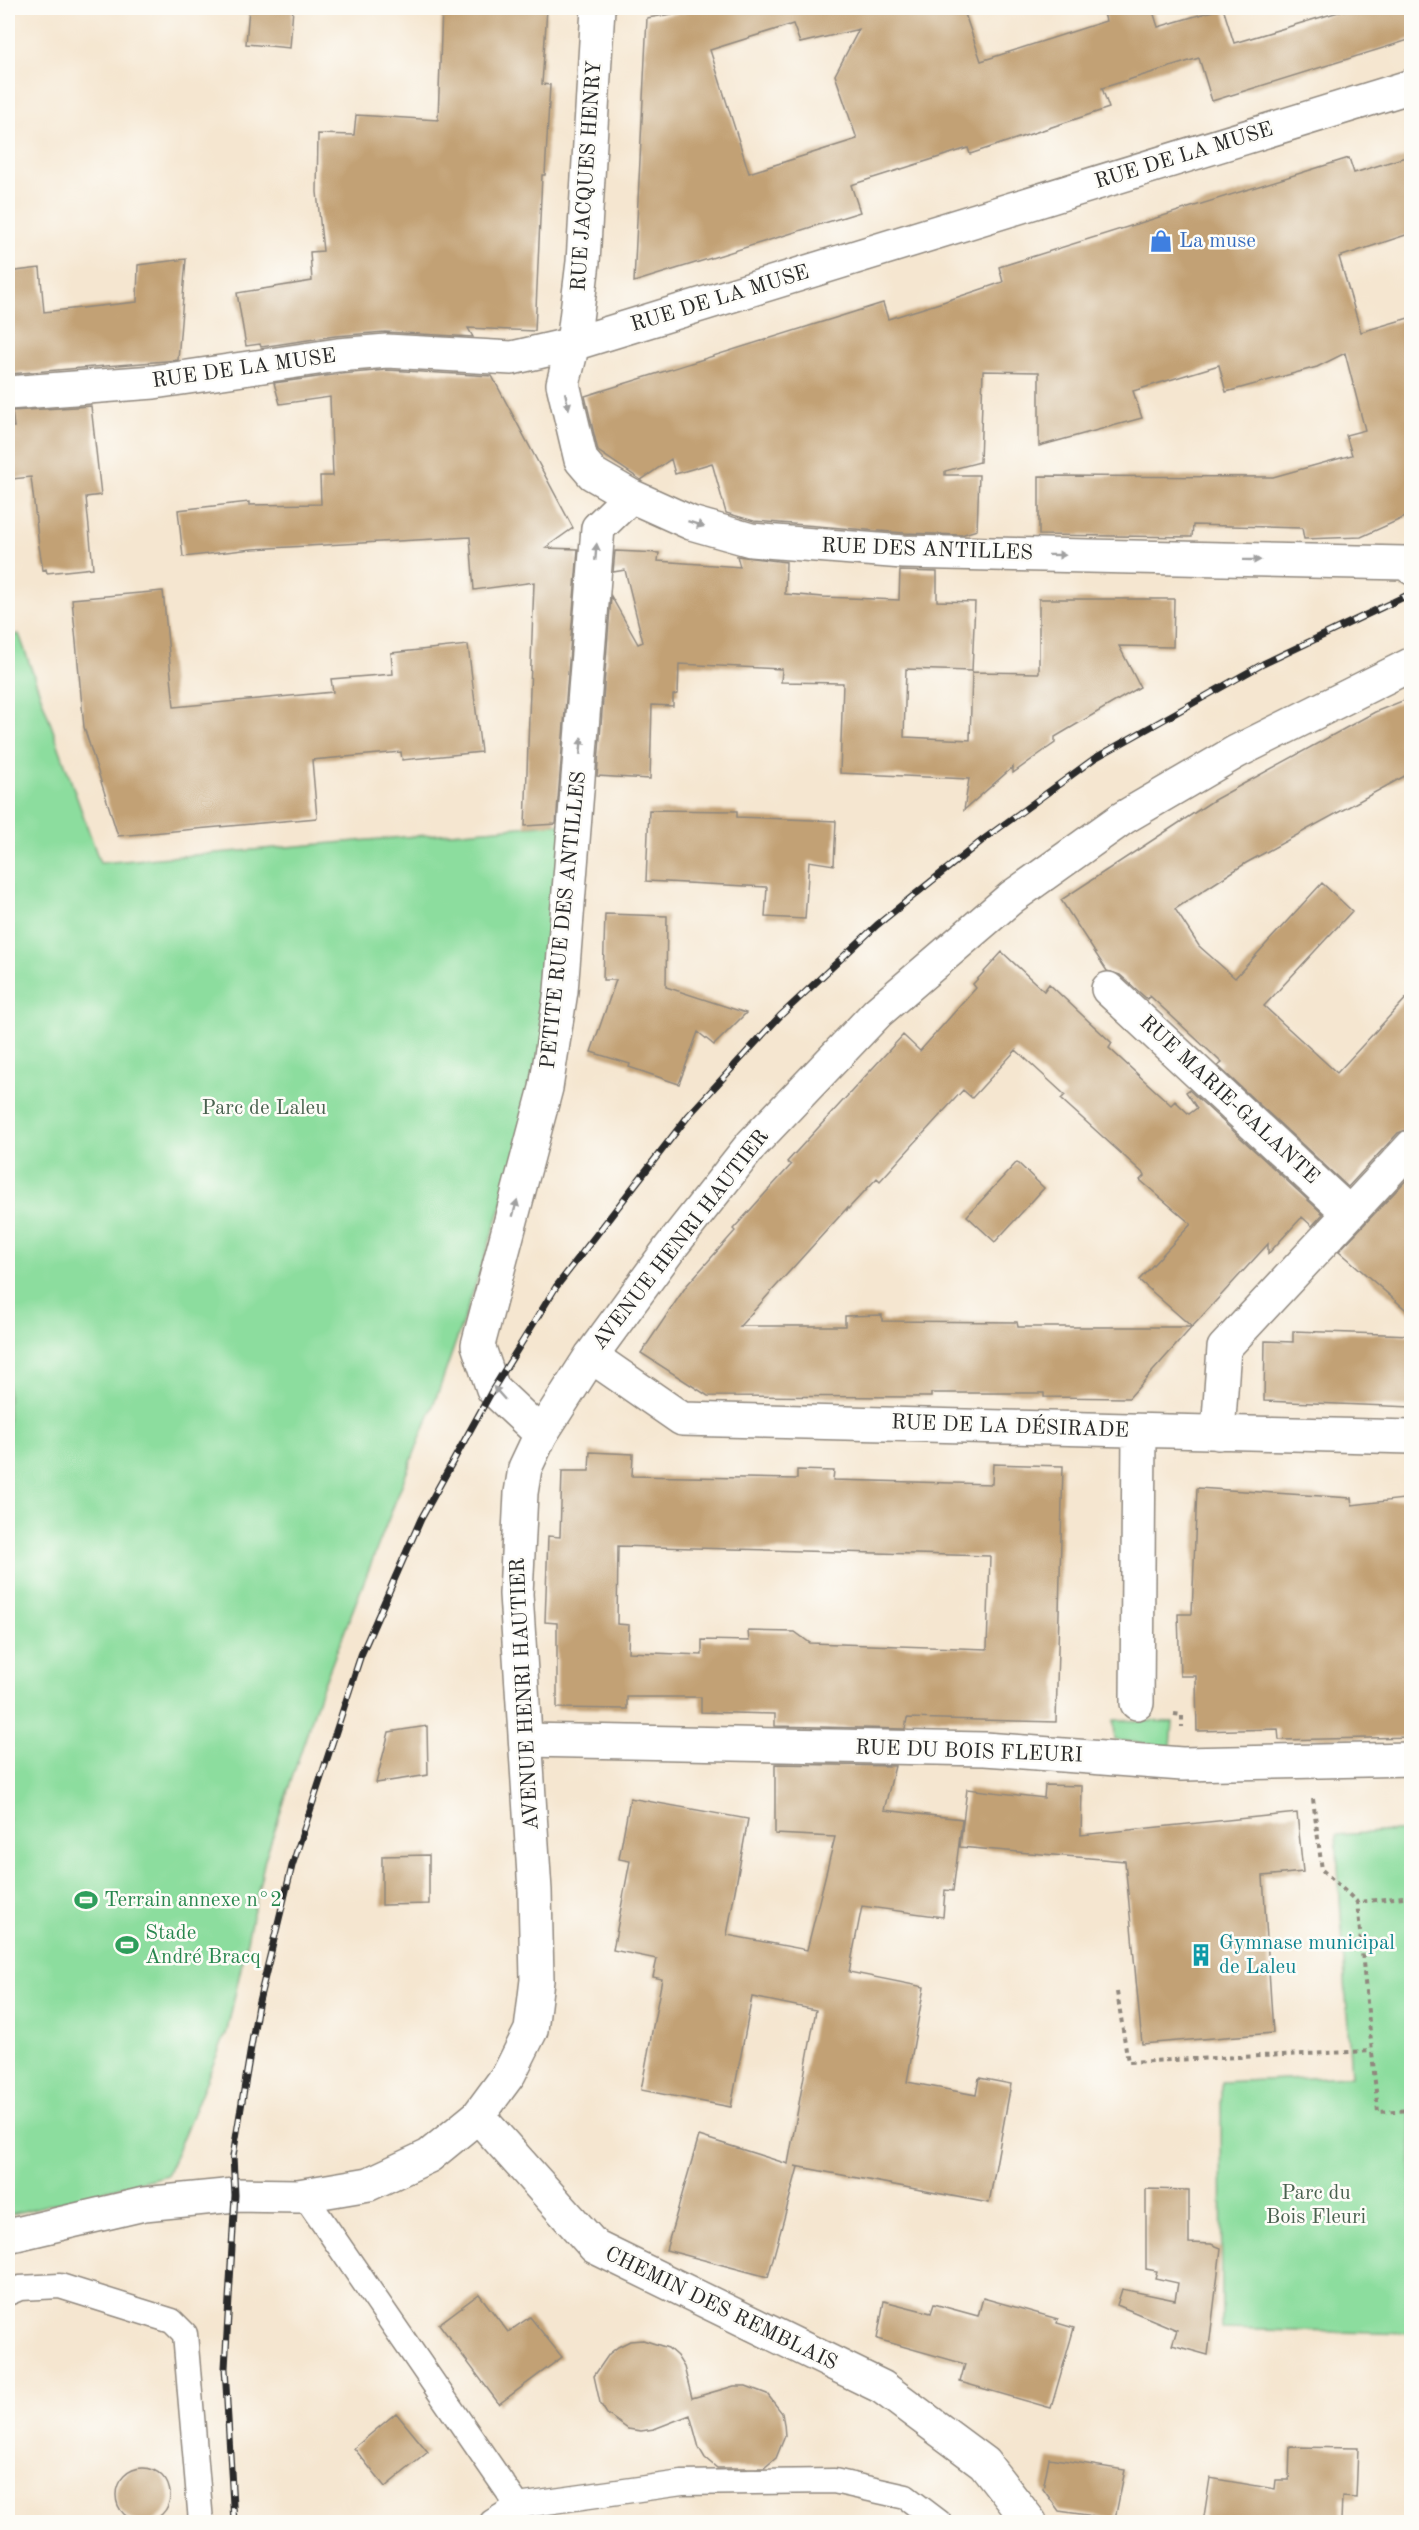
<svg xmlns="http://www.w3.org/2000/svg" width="1419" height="2530" font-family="'Old Standard TT',serif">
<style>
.green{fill:#8cdd9e;stroke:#5c8464;stroke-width:1.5}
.building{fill:#c2a175;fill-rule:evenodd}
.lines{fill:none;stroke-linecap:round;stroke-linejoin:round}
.lane-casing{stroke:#90887e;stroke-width:27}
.street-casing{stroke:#90887e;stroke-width:36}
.secondary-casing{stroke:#90887e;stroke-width:36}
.path{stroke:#90887e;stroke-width:4;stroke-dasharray:4.5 4.5;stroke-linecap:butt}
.lane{stroke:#fff;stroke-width:24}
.street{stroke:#fff;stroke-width:33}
.secondary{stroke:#fff;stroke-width:33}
.rail-casing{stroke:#2b2b2b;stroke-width:7}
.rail{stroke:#fdfcf7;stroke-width:4.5;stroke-dasharray:14;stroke-linecap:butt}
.oneway{fill:#a0a0a0}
.labels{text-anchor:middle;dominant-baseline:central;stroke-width:5;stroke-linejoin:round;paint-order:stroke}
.street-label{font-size:21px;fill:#2b2b2b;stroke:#fdfcf7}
.shop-label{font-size:21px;fill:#366cbe;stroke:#fdfcf7;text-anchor:start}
.park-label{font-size:21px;fill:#48604e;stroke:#fdfcf7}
.leisure-label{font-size:21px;fill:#27864d;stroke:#fdfcf7;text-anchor:start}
.culture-label{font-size:21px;fill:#0d838f;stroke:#fdfcf7;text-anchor:start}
</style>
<rect width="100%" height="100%" fill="#fdfcf7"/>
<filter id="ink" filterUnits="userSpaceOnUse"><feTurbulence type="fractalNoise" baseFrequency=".0167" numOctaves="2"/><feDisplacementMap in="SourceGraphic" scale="12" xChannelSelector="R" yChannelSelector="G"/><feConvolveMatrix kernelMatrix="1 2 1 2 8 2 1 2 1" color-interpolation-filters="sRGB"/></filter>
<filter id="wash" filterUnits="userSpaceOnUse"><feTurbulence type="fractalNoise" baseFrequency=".008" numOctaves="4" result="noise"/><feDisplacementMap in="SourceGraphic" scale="24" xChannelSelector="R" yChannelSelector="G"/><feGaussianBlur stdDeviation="1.35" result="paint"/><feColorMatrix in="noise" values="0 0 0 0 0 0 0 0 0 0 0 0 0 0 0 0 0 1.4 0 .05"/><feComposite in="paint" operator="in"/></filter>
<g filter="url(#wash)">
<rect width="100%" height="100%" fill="#f5e6d0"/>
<path class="green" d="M 19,634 L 100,863 L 567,823 L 542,1074 L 507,1190 L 469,1304 L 439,1390 L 320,1694 L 265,1859 L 227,2031 L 167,2175 L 8,2215 L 8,636 Z
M 1114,1720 L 1173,1722 L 1171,1747 L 1115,1740 Z
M 1411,1830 L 1411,2334 L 1222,2329 L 1221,2082 L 1351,2076 L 1336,1835 Z"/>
<g id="blocks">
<path class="building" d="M 249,8 L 293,8 L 290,48 L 246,44 Z
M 442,8 L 547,8 L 542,84 L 550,85 L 545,175 L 542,175 L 535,331 L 468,328 L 473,337 L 385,332 L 335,336 L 261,347 L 260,344 L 246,346 L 237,293 L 312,281 L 310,252 L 323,251 L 317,192 L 318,134 L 354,135 L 356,115 L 438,120 Z
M 685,8 L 963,8 L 981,61 L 1106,21 L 1104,13 L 1123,8 L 1152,8 L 1158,27 L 1223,8 L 1234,43 L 1352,8 L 1412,8 L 1412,39 L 1212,101 L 1199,58 L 1102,88 L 1109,108 L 970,154 L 968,148 L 851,185 L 860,212 L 634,282 L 647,18 L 686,12 ZM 793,24 L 800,43 L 859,29 L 835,75 L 857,139 L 749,173 L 710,50 Z
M 1412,155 L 1412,233 L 1339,257 L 1361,332 L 1412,317 L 1412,514 L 1361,537 L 1304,539 L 1302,528 L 1193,525 L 1192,537 L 1039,535 L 1039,476 L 1273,477 L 1352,455 L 1346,435 L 1365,430 L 1345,353 L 1317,367 L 1226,392 L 1219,365 L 1166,381 L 1133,391 L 1142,418 L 1039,446 L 1039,372 L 983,371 L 980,462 L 945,471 L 945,475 L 979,475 L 977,530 L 961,535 L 904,533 L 754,521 L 726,513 L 712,463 L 675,474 L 671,459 L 641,480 L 598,451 L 585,396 L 883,303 L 888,319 L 943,302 L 1003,282 L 999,267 L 1349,158 L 1354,173 Z
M 186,259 L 178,360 L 9,374 L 8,272 L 40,268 L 44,312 L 137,302 L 138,265 Z
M 387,370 L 492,376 L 573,528 L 545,548 L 578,549 L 556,824 L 525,826 L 534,582 L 474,590 L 470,537 L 252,549 L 183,557 L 178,510 L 249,502 L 249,505 L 321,504 L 320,476 L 333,476 L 330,397 L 280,404 L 274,383 L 340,374 Z
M 91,406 L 101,495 L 86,497 L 93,568 L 47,573 L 46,569 L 43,570 L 39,546 L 31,477 L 12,479 L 8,427 L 14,427 L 12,411 Z
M 615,551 L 659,553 L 658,561 L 740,567 L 737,556 L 786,562 L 785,594 L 823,597 L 899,600 L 900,571 L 937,572 L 937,601 L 975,602 L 972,671 L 906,669 L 904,737 L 970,740 L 972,672 L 1039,673 L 1039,599 L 1174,599 L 1173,647 L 1119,646 L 1140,687 L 1055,737 L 1055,743 L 1045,750 L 1013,773 L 1013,767 L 964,810 L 969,779 L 840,773 L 843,683 L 781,682 L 782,669 L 679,664 L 678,694 L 673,695 L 673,706 L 652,705 L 650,779 L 597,776 L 611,596 L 638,644 L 643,642 L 625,570 L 613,572 Z
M 163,591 L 174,707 L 333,692 L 331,679 L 393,674 L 391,653 L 468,645 L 481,752 L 402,760 L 401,752 L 312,760 L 317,818 L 118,836 L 84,727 L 72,599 Z
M 1412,697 L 1412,772 L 1246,863 L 1175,909 L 1199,946 L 1235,978 L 1322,883 L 1352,911 L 1264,1006 L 1337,1073 L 1412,992 L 1412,1128 L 1398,1133 L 1348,1187 L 1218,1066 L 1222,1063 L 1150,996 L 1147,999 L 1120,975 L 1107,971 L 1061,900 L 1214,800 L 1375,712 Z
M 649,810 L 737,811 L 737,817 L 836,821 L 834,865 L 809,861 L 805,919 L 765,917 L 767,887 L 646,881 Z
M 605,914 L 667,916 L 666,987 L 746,1013 L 714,1045 L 698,1032 L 679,1084 L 629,1067 L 630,1064 L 591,1052 L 616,980 L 603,980 Z
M 1002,952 L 1044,991 L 1049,984 L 1112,1043 L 1109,1048 L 1171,1105 L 1175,1101 L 1189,1114 L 1197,1108 L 1186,1092 L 1189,1090 L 1323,1214 L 1312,1226 L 1302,1217 L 1268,1254 L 1268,1244 L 1192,1327 L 1139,1280 L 1191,1224 L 1140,1180 L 1145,1175 L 1061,1099 L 1065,1095 L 1016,1050 L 972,1098 L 963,1090 L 880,1181 L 877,1178 L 847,1210 L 847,1208 L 740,1326 L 845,1326 L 845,1316 L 882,1315 L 882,1321 L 1017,1322 L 1018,1327 L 1192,1327 L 1129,1398 L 1044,1397 L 1044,1393 L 931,1393 L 931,1397 L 708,1396 L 641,1353 L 687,1285 L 735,1231 L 733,1229 L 791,1165 L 787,1162 L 903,1035 L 920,1051 L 976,988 L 973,984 Z
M 1017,1162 L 1044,1188 L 995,1242 L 967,1216 Z
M 1412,1174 L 1412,1315 L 1339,1251 Z
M 1293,1331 L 1412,1335 L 1412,1407 L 1264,1401 L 1265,1341 L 1293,1342 Z
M 590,1452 L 633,1454 L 632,1476 L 797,1479 L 797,1470 L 834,1471 L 833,1480 L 992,1484 L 993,1464 L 1063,1466 L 1056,1722 L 907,1718 L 905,1729 L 775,1726 L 775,1714 L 701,1712 L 701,1697 L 627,1697 L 627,1709 L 557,1708 L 557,1623 L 545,1622 L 548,1536 L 560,1537 L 562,1471 L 589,1471 ZM 618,1546 L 990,1556 L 987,1649 L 810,1643 L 795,1632 L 748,1631 L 749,1641 L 702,1640 L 702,1655 L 628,1652 L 629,1625 L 617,1624 Z
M 1197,1488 L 1351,1498 L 1352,1505 L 1412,1498 L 1412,1737 L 1279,1740 L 1278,1729 L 1197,1731 L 1196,1676 L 1180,1676 L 1178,1614 L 1192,1614 Z
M 427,1726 L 428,1775 L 376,1783 L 389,1732 Z
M 775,1764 L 895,1766 L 884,1810 L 962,1819 L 953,1891 L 945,1890 L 943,1917 L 862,1906 L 849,1972 L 924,1987 L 907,2082 L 976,2095 L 979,2078 L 1011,2084 L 989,2203 L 795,2166 L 798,2167 L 768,2277 L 666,2250 L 699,2136 L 788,2164 L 816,2010 L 752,1997 L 731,2107 L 641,2090 L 662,1979 L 653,1977 L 657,1959 L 613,1950 L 630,1861 L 619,1859 L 630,1798 L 748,1819 L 727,1935 L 807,1950 L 835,1837 L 775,1834 Z
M 1045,1785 L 1082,1786 L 1081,1835 L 1297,1813 L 1303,1872 L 1263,1876 L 1273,2033 L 1142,2044 L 1125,1861 L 960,1847 L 967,1789 L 1044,1798 Z
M 429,1855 L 429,1904 L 382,1905 L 382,1856 Z
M 1146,2189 L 1189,2190 L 1189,2243 L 1211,2244 L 1221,2248 L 1208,2355 L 1172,2345 L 1177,2330 L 1117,2305 L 1122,2289 L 1175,2300 L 1178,2283 L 1155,2278 L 1157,2271 L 1146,2269 Z
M 479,2294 L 508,2332 L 530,2317 L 562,2357 L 499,2404 L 439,2324 Z
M 983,2298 L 1058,2319 L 1057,2323 L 1074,2328 L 1051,2408 L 960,2382 L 965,2364 L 877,2339 L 884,2301 L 931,2313 L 934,2304 L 978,2316 Z
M 643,2340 L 668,2348 L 677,2356 L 684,2367 L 692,2398 L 734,2386 L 746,2386 L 767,2394 L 782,2413 L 784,2424 L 785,2436 L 776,2458 L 764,2468 L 717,2468 L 705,2458 L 699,2448 L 690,2415 L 654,2429 L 641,2431 L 628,2429 L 607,2414 L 600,2403 L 594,2376 L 609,2354 L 618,2347 L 630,2341 Z
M 396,2413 L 428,2452 L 385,2487 L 354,2448 Z
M 1290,2447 L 1358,2448 L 1356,2498 L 1342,2497 L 1341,2521 L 1240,2517 L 1240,2523 L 1203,2523 L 1210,2478 L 1275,2489 L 1276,2480 L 1289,2480 Z
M 1049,2458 L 1125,2470 L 1115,2519 L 1059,2511 L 1043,2489 Z
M116 2495a27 27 0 1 1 54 0a27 27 0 1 1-54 0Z"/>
</g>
</g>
<g filter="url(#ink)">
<use href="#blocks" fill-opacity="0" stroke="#90887e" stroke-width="1.5"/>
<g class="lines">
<g class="lane-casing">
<path id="lane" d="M 304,2195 L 518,2506 L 492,2522
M 8,2293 L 20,2288 L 60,2286 L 172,2321 L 185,2334 L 201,2522
M 518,2506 L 682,2483 L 834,2481 L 906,2497 L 939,2522"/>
</g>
<g class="street-casing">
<path id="street" d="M 598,8 L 583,262 L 573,344 L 563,384 L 581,460 L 593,474 L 631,496 L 691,523 L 751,540 L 903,552 L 1405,563 L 1412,568
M 8,393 L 154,382 L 338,355 L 387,351 L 512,358 L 573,344 L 1412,86
M 1108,989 L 1349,1213
M 591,1356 L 682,1419 L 1412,1437
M 1218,1433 L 1224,1348 L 1412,1146
M 541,1434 L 493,1389 L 478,1345 L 546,1088 L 561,991 L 598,528 L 631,496
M 1137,1703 L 1139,1431
M 526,1740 L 985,1749 L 1182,1764 L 1412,1759
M 478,2116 L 595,2247 L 882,2387 L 984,2463 L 1030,2522"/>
</g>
<g class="secondary-casing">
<path id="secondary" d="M 8,2236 L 144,2204 L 235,2195 L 298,2196 L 369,2184 L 429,2156 L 478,2116 L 509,2074 L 531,2030 L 537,1980 L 535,1891 L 516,1594 L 521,1493 L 525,1468 L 541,1434 L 591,1356 L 670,1248 L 752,1144 L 878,1012 L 1012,897 L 1123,818 L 1236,752 L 1412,664"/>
</g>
<path class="path" d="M 1174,1714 L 1182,1715 L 1182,1727
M 1313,1799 L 1322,1870 L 1357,1902
M 1412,1896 L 1357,1902 L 1378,2112 L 1412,2110
M 1117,1992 L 1128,2062 L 1372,2051"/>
<use href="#lane" class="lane"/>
<use href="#street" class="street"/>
<use href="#secondary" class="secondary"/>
<g class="rail-casing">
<path id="rail" d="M 234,2522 L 225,2368 L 235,2195 L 233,2156 L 258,2005 L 292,1866 L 361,1655 L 421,1519 L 493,1389 L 556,1287 L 689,1115 L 780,1016 L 877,925 L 984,839 L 1095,758 L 1263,664 L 1412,593"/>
</g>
<use href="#rail" class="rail"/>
</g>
<defs><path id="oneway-solid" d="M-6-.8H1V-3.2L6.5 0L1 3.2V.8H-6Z" transform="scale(1.5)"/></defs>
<g class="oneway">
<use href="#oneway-solid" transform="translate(567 401) rotate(77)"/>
<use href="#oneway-solid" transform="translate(696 524) rotate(18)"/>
<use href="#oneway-solid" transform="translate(596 552) rotate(-85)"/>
<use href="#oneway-solid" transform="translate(1057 555) rotate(1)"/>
<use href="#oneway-solid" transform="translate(1252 560) rotate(1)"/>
<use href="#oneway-solid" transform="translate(581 746) rotate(-85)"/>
<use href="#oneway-solid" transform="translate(515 1208) rotate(-75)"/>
<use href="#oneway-solid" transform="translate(499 1393) rotate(-132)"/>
</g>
</g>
<defs>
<g id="shop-bare" transform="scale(1.8)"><path d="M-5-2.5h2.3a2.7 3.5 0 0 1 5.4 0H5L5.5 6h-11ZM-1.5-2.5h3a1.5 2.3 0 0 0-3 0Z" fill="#3f7fe0" stroke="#fdfcf7" stroke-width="2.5" paint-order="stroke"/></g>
<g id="stadium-bare" transform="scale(1.8)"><path d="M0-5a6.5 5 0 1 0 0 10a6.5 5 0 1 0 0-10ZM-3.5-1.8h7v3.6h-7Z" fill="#2e9e5b" stroke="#fdfcf7" stroke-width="2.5" paint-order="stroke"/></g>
<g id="building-bare" transform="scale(1.8)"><path d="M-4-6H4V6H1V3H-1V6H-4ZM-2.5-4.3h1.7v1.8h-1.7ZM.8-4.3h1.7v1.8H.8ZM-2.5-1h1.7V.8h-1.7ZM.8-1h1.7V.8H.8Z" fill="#0f9aa8" stroke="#fdfcf7" stroke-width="2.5" paint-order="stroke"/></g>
</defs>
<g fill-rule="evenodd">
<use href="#shop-bare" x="1161" y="241"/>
<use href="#stadium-bare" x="86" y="1900"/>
<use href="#stadium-bare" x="127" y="1945"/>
<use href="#building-bare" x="1201" y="1955"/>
</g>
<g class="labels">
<g class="street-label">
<text transform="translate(1184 156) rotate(-17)">RUE DE LA MUSE</text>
<text transform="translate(587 176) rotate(-86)">RUE JACQUES HENRY</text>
<text transform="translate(720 299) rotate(-17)">RUE DE LA MUSE</text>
<text transform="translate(244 369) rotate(-8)">RUE DE LA MUSE</text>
<text transform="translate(927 550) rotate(2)">RUE DES ANTILLES</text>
<text transform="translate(564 920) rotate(-84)">PETITE RUE DES ANTILLES</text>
<text transform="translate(1229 1100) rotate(43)">RUE MARIE-GALANTE</text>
<text transform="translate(681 1240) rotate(-52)">AVENUE HENRI HAUTIER</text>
<text transform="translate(1010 1427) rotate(2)">RUE DE LA DÉSIRADE</text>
<text transform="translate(525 1694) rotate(-93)">AVENUE HENRI HAUTIER</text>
<text transform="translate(969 1752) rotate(2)">RUE DU BOIS FLEURI</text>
<text transform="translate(721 2309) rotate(26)">CHEMIN DES REMBLAIS</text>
</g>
<g class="shop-label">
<text x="1179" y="241">La muse</text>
</g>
<g class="park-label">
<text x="264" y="1108">Parc de Laleu</text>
<text x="1316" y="2193">Parc du<tspan x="1316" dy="24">Bois Fleuri</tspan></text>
</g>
<g class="leisure-label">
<text x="104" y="1900">Terrain annexe n°2</text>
<text x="145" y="1933">Stade<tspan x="145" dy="24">André Bracq</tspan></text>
</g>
<g class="culture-label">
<text x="1219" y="1943">Gymnase municipal<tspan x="1219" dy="24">de Laleu</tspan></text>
</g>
</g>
<rect width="1419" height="2530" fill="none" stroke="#fdfcf7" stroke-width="30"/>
</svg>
